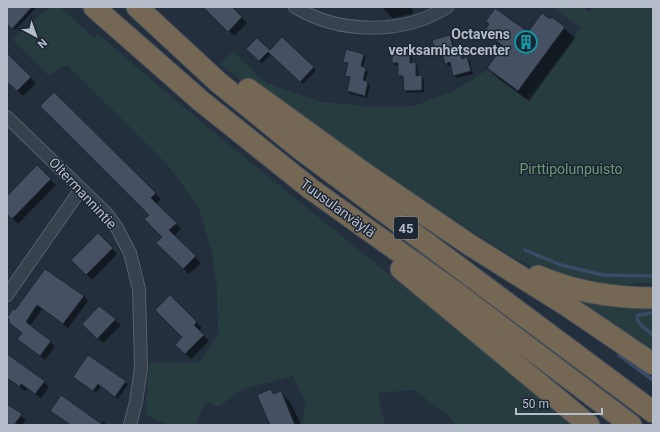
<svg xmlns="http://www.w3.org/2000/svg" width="660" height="432" font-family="Roboto,sans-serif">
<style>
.green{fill:#263c3f}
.shadow{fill:#0007}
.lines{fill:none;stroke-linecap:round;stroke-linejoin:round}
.stream{stroke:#394c67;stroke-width:3.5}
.building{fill:#455162;stroke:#1f2835}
.street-casing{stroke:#565f6c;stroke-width:14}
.highway-casing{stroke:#434c59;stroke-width:23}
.street{stroke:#38414e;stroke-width:12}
.highway{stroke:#746855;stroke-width:21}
.labels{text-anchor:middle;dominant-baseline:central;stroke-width:3;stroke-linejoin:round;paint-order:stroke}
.shield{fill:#1d2633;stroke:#878f9c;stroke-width:1}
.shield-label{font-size:13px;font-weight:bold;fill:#b4bcc9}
.poi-label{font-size:14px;font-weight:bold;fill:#b4bcc9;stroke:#1d2633;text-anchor:end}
.park-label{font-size:14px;fill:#6b9a76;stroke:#1d2633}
.street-label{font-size:14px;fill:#b4bcc9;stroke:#1d2633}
</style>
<rect width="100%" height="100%" fill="#242f3e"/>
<path class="green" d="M 51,7 L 60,7 L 94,38 L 98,34 C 254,169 417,296 578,425 L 456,425 L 452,419 L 414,390 L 378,393 L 385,425 L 303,425 L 302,422 L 306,404 L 293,376 L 243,389 L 218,407 L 206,401 L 195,425 L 169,425 L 145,415 L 149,363 L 199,362 L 218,335 L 217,287 L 212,253 L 198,206 L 167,164 L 67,65 L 48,75 L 12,39 Z
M 552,7 L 583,7 L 590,12 L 592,7 L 653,7 L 653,283 L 632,283 L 624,290 L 550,275 L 507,254 L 458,222 L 380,176 L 263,97 L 220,64 L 233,51 L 266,83 L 322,102 L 365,106 L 414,106 L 455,90 L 487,70 L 526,99 L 581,28 Z
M 563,297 L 653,304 L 653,360 Z"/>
<path class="shadow" d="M 11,7 L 37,7 L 15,30 L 7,23 L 7,11 Z
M 207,7 L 230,7 L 247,23 L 234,36 L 206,8 Z
M 384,7 L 412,7 L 413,14 L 392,18 L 384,9 Z
M 490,24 L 528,34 L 564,28 L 575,38 L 529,101 L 499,79 L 488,68 L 503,48 L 485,32 Z
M 450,36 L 452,38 L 455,48 L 458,47 L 461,50 L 463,59 L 467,58 L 470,61 L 473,74 L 457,78 L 454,76 L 451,65 L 448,66 L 446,63 L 443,53 L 439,54 L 437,52 Z
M 282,38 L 316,70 L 303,84 L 272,53 L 262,63 L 248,49 L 270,52 Z
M 409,51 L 412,53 L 412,64 L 415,63 L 418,66 L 418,77 L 421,76 L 424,79 L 424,92 L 407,93 L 405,90 L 404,78 L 402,78 L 399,76 L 399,65 L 395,65 L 393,63 Z
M 7,54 L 36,83 L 23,96 L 7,80 Z
M 363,55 L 366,57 L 363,68 L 368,71 L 365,82 L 370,85 L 367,98 L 350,94 L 348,91 L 351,79 L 346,76 L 349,65 L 344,62 Z
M 54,93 L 161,199 L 156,204 L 181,229 L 174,236 L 201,263 L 189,274 L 157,243 L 163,237 L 150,215 Z
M 37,167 L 56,185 L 18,224 L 7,213 L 7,198 Z
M 98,234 L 117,254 L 92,280 L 72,260 Z
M 45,270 L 84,296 L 88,301 L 68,328 L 42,309 L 30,326 L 55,346 L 45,360 L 19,339 L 23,333 L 15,311 Z
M 170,297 L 202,328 L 199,331 L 209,341 L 191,359 L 176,345 L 184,337 Z
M 99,308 L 121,325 L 103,343 L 83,324 Z
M 7,355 L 44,382 L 49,387 L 41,398 L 27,389 L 25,391 L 7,378 Z
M 77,379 L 125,382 L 128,384 L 118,399 L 101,386 L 96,393 Z
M 271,390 L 274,394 L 280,392 L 291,403 L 301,425 L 271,425 Z
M 7,405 L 26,420 L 22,425 L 9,425 L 7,423 Z
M 103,421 L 107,425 L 100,425 Z"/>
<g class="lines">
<path class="stream" d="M 525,250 L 561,265 L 603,275 L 653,276
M 653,313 L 638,315 L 637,320 L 642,326 L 653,335
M 619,355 L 653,380"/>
</g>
<path class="building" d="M 9,7 L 32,7 L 12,29 L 7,24 L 7,10 Z
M 203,7 L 232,7 L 242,17 L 228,32 Z
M 495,8 L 528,32 L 542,13 L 550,19 L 552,17 L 565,27 L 518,91 L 487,68 L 503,46 L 484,32 L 489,24 L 486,21 Z
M 450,35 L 453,47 L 459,46 L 462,59 L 467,57 L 471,71 L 453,76 L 450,62 L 445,64 L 441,51 L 436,52 L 432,40 Z
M 282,37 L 314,67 L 300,82 L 268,52 L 259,61 L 246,49 L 257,38 L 270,50 Z
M 346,49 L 364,54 L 361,66 L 366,68 L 363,80 L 368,82 L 365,96 L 347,91 L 350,77 L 345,76 L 348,63 L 343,62 Z
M 392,50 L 410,50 L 410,63 L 416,62 L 416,76 L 422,75 L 422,90 L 404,91 L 403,76 L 398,76 L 398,63 L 392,63 Z
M 7,53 L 31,77 L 17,91 L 7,82 Z
M 54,92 L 156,193 L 151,198 L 177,223 L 169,230 L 196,256 L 183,269 L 156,243 L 162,237 L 144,219 L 149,215 L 40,106 Z
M 37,165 L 51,179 L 12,219 L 7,214 L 7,196 Z
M 98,233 L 113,248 L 86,275 L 71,260 Z
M 45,269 L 84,296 L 63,324 L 37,305 L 26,322 L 51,341 L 40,356 L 17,339 L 22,333 L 8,322 L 10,320 L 7,318 L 13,309 L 15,310 Z
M 170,295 L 197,322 L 194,325 L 204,335 L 185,354 L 175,345 L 182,337 L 155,310 Z
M 99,306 L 116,319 L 97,339 L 82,324 Z
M 7,354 L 45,381 L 35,394 L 21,384 L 20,387 L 7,378 Z
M 88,355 L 126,381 L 115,397 L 98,384 L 93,391 L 73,377 Z
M 271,389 L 273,394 L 281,391 L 295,425 L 270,425 L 257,395 Z
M 61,395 L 103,425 L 71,425 L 50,411 Z
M 7,404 L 22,414 L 14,425 L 10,425 L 7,423 Z"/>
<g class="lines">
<g class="street-casing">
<path id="street" d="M 295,7 C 339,34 404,35 447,7
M 7,117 L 106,213 L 117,228 L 130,253 L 139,289 L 141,368 L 136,402 L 130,425
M 7,295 L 81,189"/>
</g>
<g class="highway-casing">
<path id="highway" d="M 94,7 L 201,101 L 311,189 L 458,294 L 631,425
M 137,7 L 218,82 L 299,148 L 653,412
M 248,89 L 367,175 L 470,245 L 566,305 L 653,364
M 401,269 L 589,425
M 538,276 C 575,292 613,298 653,298"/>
</g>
<use href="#street" class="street"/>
<use href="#highway" class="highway"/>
</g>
<defs>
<g id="building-ring" transform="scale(1.15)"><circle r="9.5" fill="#1d2633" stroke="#0f9aa8" stroke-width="1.5"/><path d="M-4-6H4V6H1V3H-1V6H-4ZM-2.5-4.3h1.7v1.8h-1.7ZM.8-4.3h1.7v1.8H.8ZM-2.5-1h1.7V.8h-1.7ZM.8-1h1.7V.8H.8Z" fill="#0f9aa8"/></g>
</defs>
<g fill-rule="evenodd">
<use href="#building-ring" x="526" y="42"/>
</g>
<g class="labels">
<rect class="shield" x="394" y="217" width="24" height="22" rx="3"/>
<g class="shield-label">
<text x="406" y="228">45</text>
</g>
<g class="poi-label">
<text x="510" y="34">Octavens<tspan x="510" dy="16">verksamhetscenter</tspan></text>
</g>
<g class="park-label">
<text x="571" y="169">Pirttipolunpuisto</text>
</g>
<g class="street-label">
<text transform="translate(83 193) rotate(47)">Oltermannintie</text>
<text transform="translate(338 208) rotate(36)">Tuusulanväylä</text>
</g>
</g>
<rect width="660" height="432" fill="none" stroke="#b4bcc9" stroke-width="16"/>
<g transform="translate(36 36) rotate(139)" stroke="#1d2633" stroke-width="3" paint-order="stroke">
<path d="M0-3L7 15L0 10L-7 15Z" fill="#b4bcc9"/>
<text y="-6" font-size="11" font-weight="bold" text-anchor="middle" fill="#b4bcc9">N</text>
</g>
<path d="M516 408v6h86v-6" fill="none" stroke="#b4bcc9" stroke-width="2"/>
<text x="522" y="408" font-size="12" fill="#b4bcc9" stroke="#1d2633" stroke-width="3" paint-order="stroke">50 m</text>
</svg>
